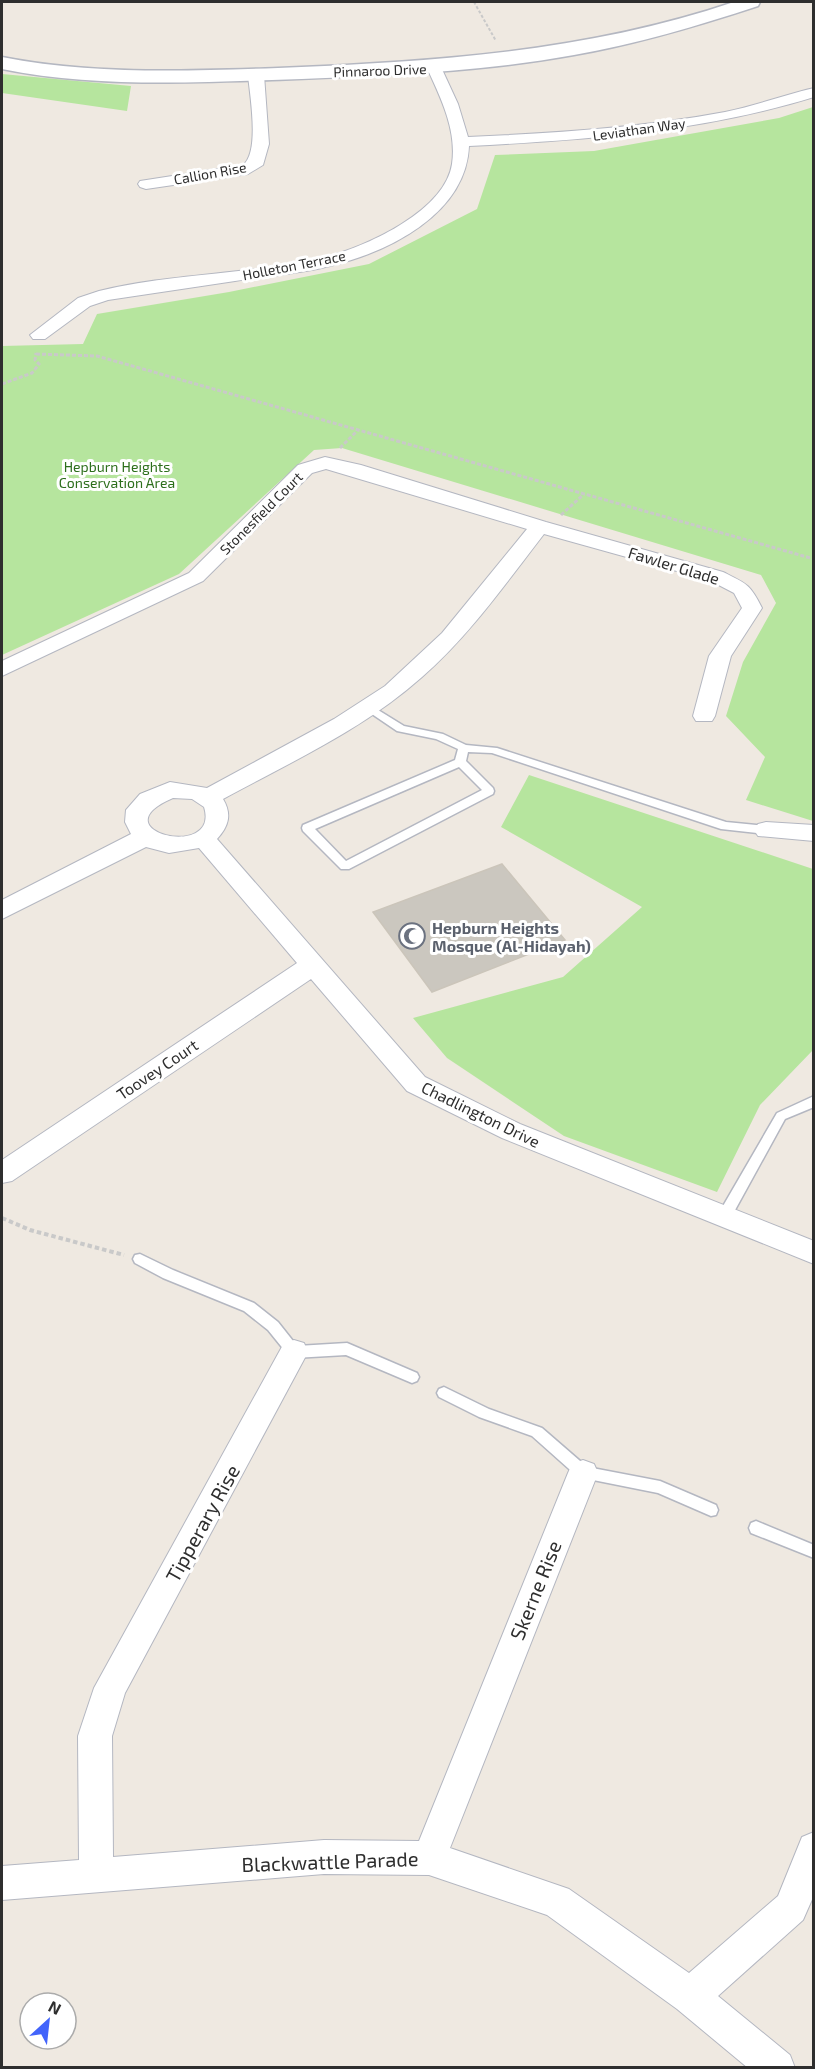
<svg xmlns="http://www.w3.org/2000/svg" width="815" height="2069" font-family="'Exo 2',sans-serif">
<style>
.green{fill:#b6e59e}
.building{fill:#cbc7bf;stroke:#cbc5ba;stroke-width:1.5}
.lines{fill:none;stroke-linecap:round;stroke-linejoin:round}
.lane-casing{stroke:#b4b7c1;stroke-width:3}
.street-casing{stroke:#b4b7c1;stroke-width:2}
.secondary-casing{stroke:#b4b7c1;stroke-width:3}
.path-far2{stroke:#c9c9c9;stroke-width:2;stroke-dasharray:3 2;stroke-linecap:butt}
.path-far1{stroke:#c9c9c9;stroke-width:3;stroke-dasharray:4 2;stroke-linecap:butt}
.path{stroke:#c9c9c9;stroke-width:4;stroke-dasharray:4.5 3;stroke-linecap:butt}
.lane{fill:#fff;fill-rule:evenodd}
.street{fill:#fff;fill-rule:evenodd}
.secondary{fill:#fff;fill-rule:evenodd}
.labels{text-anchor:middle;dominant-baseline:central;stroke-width:6;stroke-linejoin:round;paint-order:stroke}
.far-street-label{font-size:14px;fill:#2e2e2e;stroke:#fff}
.far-park-label{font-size:14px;fill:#2c6e1b;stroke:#fff}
.street-label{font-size:16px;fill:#2e2e2e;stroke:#fff}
.worship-label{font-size:16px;font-weight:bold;fill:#5b616d;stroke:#fff;text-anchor:start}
.near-street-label{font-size:20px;fill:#2e2e2e;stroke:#fff}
</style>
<rect width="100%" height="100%" fill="#efe9e1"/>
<path class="green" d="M 2,74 L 131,86 L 127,111 L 2,93 Z
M 813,107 L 813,821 L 746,800 L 765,757 L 726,716 L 743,662 L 776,603 L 761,575 L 342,448 L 314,450 L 179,574 L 2,655 L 2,346 L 83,344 L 97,314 L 229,292 L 369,264 L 477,209 L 495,155 L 594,151 L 779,118 Z
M 529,775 L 813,869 L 813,1050 L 760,1105 L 717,1192 L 564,1136 L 447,1058 L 413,1018 L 563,977 L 642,907 L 501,827 Z"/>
<path class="building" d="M 502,864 L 565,940 L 432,992 L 373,912 Z"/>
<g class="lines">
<g class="lane-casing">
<path id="lane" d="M 370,705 L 404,726 L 443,734 L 466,745 L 497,748 L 726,822 L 766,826 L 771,830 L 766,834 L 721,829 L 492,753 L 468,752 L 466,761 L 493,788 L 494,791 L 493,794 L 349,869 L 341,869 L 303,831 L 302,828 L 303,825 L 455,760 L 458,749 L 436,739 L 397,731 L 366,710 L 365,708 ZM 459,767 L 482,790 L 346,861 L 315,829 Z
M 814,1096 L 814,1107 L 785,1119 L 729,1221 L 724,1222 L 719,1221 L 718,1217 L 719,1213 L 777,1113 Z
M 140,1254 L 173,1270 L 254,1303 L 278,1322 L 297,1346 L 347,1343 L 417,1373 L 419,1377 L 417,1381 L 412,1383 L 346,1355 L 294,1358 L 289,1356 L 268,1330 L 244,1311 L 163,1278 L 135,1263 L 133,1259 L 135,1255 Z
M 444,1387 L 489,1409 L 542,1428 L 587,1467 L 660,1481 L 716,1505 L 718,1510 L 716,1515 L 711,1516 L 658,1493 L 578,1477 L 532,1436 L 479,1417 L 439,1397 L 437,1393 L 439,1389 Z
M 756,1521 L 814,1545 L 814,1558 L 751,1533 L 749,1528 L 751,1523 Z"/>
</g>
<g class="street-casing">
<path id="street" d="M 435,63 L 440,65 L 458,104 L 468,137 C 554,133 640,128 725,112 C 755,106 784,95 814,88 L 814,97 C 701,132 586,140 469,146 C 466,214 389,252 330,266 C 299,274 266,276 235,281 C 193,287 150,294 108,300 L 90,306 L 45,339 L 33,339 L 30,335 L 78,298 L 99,291 C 172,273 251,275 325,257 C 366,247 445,211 452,164 C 457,131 441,98 427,68 Z
M 256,70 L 264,75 L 269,144 L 263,165 L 248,174 L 146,189 L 140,187 L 138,184 L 140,181 L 243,165 C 260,152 250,96 248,75 Z
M 325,457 L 361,465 L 546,522 L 723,572 C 747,584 750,584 762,608 L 731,656 L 715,716 L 712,721 L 696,721 L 693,716 L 709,656 L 742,608 L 734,593 L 709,580 L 544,534 C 506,583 469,636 422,677 C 364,729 291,762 223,799 C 232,814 229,826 217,839 L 425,1077 L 520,1124 L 814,1241 L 814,1264 L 502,1138 L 407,1091 L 311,979 L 12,1181 L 2,1183 L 2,1160 L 297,963 L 199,848 L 169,853 L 146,847 L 2,919 L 2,900 L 131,834 L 125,822 L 126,810 L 140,794 L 170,782 L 207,788 L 334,719 L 385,686 L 442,633 L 527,529 L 326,469 L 312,473 L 203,581 L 2,676 L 2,661 L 189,573 L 298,465 ZM 173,798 L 192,799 L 204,807 C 221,861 96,831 173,798 Z
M 766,822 L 814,825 L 814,841 L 758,836 L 754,830 L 758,824 Z
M 294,1340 L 304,1343 L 308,1352 L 125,1693 L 112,1736 L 113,1857 L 324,1840 L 419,1841 L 568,1473 L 572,1464 L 583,1460 L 594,1464 L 598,1473 L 450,1848 L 569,1889 L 689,1973 L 778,1896 L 802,1837 L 814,1832 L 814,1895 L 803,1920 L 718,1996 L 790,2055 L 795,2068 L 748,2068 L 677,2009 L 547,1915 L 429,1875 L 324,1874 L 2,1900 L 2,1866 L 79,1860 L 78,1736 L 94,1688 L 284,1343 Z"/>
</g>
<g class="secondary-casing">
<path id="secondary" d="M 734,2 L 760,2 L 758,6 C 697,26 637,44 574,55 C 475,73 373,76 272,80 C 181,83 91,87 2,69 L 2,57 C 94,75 185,71 278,68 C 433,62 586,52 734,2 Z"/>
</g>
<path class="path-far2" d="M 474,2 L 496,41"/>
<path class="path-far1" d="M 36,354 L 97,356 L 814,559
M 2,384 L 32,373 L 39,364 L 35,360 L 36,353
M 340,448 L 358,430
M 561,515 L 584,494"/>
<path class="path" d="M 2,1218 L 30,1230 L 124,1255"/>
<use href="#lane" class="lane"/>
<use href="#street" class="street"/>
<use href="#secondary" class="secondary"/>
</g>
<defs>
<g id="mosque-ring" transform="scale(1.35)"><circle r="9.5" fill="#fff" stroke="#6b7280" stroke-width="1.5"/><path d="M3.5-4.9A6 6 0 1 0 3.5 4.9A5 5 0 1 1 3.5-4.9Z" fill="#6b7280"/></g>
</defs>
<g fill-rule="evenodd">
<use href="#mosque-ring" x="412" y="936"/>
</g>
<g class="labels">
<g class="far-street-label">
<text transform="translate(380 70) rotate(-2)">Pinnaroo Drive</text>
<text transform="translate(639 129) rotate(-8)">Leviathan Way</text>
<text transform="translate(210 173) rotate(-10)">Callion Rise</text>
<text transform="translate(294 265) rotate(-11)">Holleton Terrace</text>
<text transform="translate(261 513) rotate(-45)">Stonesfield Court</text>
</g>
<g class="far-park-label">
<text x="117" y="466">Hepburn Heights<tspan x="117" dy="16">Conservation Area</tspan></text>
</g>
<g class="street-label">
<text transform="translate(674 565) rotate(17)">Fawler Glade</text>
<text transform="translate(157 1069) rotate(-34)">Toovey Court</text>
<text transform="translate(481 1114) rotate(26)">Chadlington Drive</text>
</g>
<g class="worship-label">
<text x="432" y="927">Hepburn Heights<tspan x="432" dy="18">Mosque (Al-Hidayah)</tspan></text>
</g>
<g class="near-street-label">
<text transform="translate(202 1523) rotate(-61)">Tipperary Rise</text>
<text transform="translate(535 1590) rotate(-68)">Skerne Rise</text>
<text transform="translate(330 1861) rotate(-2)">Blackwattle Parade</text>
</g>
</g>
<rect width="815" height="2069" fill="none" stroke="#2e2e2e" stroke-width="6"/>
<g transform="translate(48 2021) rotate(27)"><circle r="28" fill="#ffffff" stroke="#ababab" stroke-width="1.5"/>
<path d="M0-4.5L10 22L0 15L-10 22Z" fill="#4264fb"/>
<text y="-9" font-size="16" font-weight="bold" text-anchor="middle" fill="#2e2e2e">N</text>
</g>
</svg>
